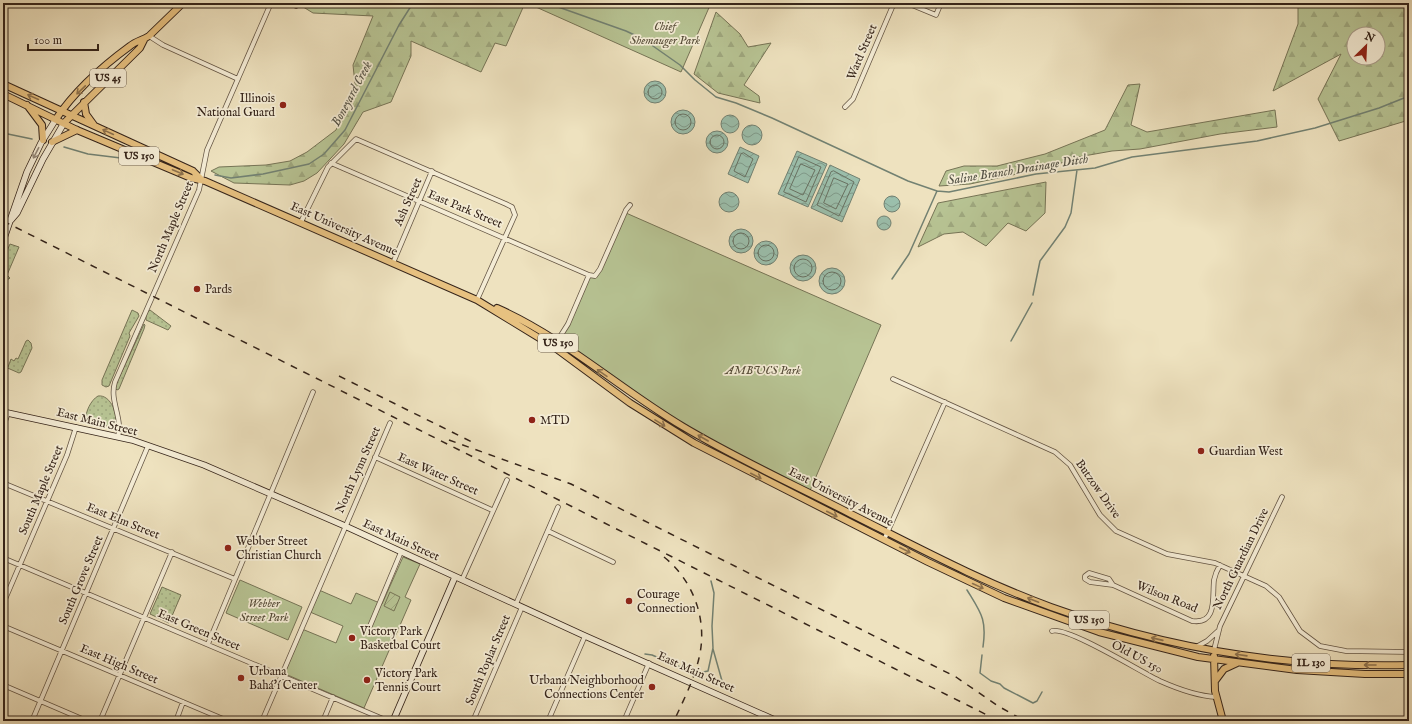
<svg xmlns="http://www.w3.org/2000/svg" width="1412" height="724" font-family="'IM FELL English',serif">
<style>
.grass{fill:url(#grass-dots);stroke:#767456}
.forest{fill:url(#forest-firs);stroke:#767456;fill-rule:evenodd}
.park{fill:#b7c393;stroke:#767456}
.garden{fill:url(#garden-furrows);stroke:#767456}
.water{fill:url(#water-waves);stroke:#728172}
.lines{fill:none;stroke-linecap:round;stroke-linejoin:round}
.shore{stroke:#687263;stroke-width:1}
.stream{stroke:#728172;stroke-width:1.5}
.street-casing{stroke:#635443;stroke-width:5.5}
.secondary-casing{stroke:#35241a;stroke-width:7}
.primary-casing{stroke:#35241a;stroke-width:8}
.street{stroke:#f4ecd5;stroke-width:4}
.secondary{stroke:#f4ecd5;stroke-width:5.5}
.primary{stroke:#e7c180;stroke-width:6}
.rail{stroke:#35241a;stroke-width:1.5;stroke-dasharray:7 7;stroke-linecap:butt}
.oneway{stroke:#8e724d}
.oneway2{stroke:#948878}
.poi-dot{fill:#8f2418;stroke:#f4ecd5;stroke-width:1.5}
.labels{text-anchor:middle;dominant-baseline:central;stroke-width:3.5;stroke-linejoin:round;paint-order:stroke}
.shield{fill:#f4ecd5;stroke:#6e6052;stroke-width:1}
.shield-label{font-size:11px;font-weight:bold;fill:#35241a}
.park-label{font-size:12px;font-style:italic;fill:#564c38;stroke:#f4ecd5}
.street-label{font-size:12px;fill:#35241a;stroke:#f4ecd5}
.poi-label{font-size:12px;fill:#35241a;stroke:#f4ecd5;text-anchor:start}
.water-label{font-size:13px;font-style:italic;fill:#545246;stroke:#f4ecd5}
</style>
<defs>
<pattern id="grass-dots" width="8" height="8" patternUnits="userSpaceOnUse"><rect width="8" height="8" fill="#b7c393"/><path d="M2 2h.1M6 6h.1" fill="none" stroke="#9ea77e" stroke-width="1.8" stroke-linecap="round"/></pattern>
<pattern id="forest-firs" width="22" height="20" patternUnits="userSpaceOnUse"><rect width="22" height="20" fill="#b7c393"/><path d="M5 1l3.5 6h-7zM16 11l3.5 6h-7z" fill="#9ea77e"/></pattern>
<pattern id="garden-furrows" width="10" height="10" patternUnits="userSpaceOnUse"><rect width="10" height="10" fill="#b7c393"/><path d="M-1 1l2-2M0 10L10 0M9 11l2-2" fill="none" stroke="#9ea77e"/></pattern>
<pattern id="water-waves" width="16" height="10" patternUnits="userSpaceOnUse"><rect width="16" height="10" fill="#9bbfac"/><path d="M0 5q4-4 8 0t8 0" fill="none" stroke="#7f9b8b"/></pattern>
</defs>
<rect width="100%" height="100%" fill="#eee2bf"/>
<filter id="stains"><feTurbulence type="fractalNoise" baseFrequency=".005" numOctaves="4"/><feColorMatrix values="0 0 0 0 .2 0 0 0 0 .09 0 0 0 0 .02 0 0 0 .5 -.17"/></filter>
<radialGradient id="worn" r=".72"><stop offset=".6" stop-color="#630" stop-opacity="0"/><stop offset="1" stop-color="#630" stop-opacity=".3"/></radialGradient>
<path class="grass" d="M 10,244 L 19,247 L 7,275 L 10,278 L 9,279 L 6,279 L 3,285 L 3,260 Z
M 132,310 L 138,313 L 139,316 L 129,333 L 130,336 L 109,386 L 106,387 L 102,385 L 102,380 Z
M 150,310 L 171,326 L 168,330 L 146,320 L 146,314 Z
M 144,324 L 145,325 L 144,329 L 119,389 L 117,390 L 115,388 L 118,380 Z
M 28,340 L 31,343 L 32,348 L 21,372 L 19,373 L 3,366 L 3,365 L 8,367 L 11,359 L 14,361 L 16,358 L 18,359 L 26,341 Z
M 98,396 C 111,394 120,417 114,428 L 86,420 C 85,412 91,400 98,396 Z
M 162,587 L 181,595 L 169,623 L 150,614 Z"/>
<path class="forest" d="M 301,3 L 525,3 L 506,46 L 495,43 L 481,72 L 411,41 L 411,56 L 391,102 L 363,112 L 344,144 L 317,173 L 304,181 L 290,185 L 234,183 L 211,171 L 219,167 L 266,165 L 290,161 L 307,152 L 336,130 L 355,84 L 353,65 L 373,16 L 313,13 L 300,5 Z
M 1298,3 L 1409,3 L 1409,120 L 1339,141 L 1318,99 L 1341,54 L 1273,91 L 1298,24 ZM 1354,34 L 1378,34 L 1378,58 L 1354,58 Z
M 716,12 L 740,34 L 748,47 L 771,43 L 744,85 L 759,96 L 760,103 L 718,93 L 694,74 Z
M 1140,84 L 1131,125 L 1147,132 L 1275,110 L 1277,127 L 1220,134 L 1140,149 L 1112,151 L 1078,157 L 1050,167 L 970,184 L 939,186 L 946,171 L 964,166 L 997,166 L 1045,154 L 1105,130 L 1128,85 Z
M 1046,182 L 1045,213 L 1026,231 L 1008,223 L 986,246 L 963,232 L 944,234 L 918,247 L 938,203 Z"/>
<path class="park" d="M 527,3 L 711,3 L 681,72 Z
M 626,213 L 881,325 L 809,493 L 708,441 L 557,342 L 568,324 L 589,275 L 595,276 Z
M 403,557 L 420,564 L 405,597 L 411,600 L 364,708 L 283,673 L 302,629 L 336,643 L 343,626 L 310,612 L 319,590 L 351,604 L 356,593 L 382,604 Z
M 240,580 L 302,607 L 288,640 L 226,613 Z"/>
<path class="garden" d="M 390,592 L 400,597 L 394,611 L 384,606 Z"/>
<path class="water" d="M644 92a11 11 0 1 1 22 0a11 11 0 1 1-22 0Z
M671 122a12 12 0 1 1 24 0a12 12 0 1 1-24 0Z
M721 124a9 9 0 1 1 18 0a9 9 0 1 1-18 0Z
M742 135a10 10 0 1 1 20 0a10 10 0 1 1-20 0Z
M706 142a11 11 0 1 1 22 0a11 11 0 1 1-22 0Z
M 740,147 L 759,156 L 748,183 L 728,174 Z
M 797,151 L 827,164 L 808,207 L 778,194 Z
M 830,165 L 860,179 L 842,222 L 811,208 Z
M719 202a10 10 0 1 1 20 0a10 10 0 1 1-20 0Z
M884 204a8 8 0 1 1 16 0a8 8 0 1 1-16 0Z
M877 223a7 7 0 1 1 14 0a7 7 0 1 1-14 0Z
M729 241a12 12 0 1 1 24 0a12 12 0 1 1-24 0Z
M754 253a12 12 0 1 1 24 0a12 12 0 1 1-24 0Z
M790 268a13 13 0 1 1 26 0a13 13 0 1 1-26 0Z
M819 281a13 13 0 1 1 26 0a13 13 0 1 1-26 0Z"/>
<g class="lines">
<path class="shore" d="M648 92a7 7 0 1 1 14 0a7 7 0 1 1-14 0Z
M675 122a8 8 0 1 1 16 0a8 8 0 1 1-16 0Z
M710 142a7 7 0 1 1 14 0a7 7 0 1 1-14 0Z
M 744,153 L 753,159 L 745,177 L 734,171 L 741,154 Z
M 799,157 L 821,167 L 806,202 L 784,192 Z
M 801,164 L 815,170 L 803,195 L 790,189 Z
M 834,171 L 854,182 L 839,216 L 817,205 L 831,172 Z
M 834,178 L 848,184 L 836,209 L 824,203 Z
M733 241a8 8 0 1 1 16 0a8 8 0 1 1-16 0Z
M758 253a8 8 0 1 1 16 0a8 8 0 1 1-16 0Z
M794 268a9 9 0 1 1 18 0a9 9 0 1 1-18 0Z
M823 281a9 9 0 1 1 18 0a9 9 0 1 1-18 0Z"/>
<path class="stream" d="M 547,3 L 626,31 L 643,39 L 680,65 L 695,80 L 716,97 L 736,103 L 772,118 L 908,181 L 937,191 L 949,192 L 1036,174 L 1095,168 L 1132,157 L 1257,141 L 1315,128 L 1379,108 L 1409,96
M 3,133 L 32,139
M 64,147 L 88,154 L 129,159
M 215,175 L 231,178 L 263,174 L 309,164 L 324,154 L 345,130 L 399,25 L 413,3
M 892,279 L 909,254 L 937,191
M 1033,295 L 1040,261 L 1065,227 L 1071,213 L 1077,170
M 1011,341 L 1032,303
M 967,590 C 981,613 987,619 983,647
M 713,649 L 724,688
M 645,654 L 652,655 L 692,672
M 982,655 L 980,673 L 991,681 L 1000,684 L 1004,688 L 1033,703 L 1037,701 L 1042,692
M 698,673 L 708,671 L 713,648 L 712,626 L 714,593 L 711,581"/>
<g class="street-casing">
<path id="street" d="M 292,3 L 296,6
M 907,3 L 936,15 L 941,3
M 149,36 L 163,45 L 238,79
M 845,107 L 853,99 L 894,3
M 331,163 L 589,275 L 595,276 L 600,269 L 626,210 L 630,205
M 301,222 L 328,167 L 356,139 L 506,204 L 512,207 L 515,215 L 477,300
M 393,263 L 432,171
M 556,343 L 568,324 L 589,275
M 893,379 L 1055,452 L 1070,465 L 1100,515 L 1116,531 L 1167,554 L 1215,563 L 1266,586 L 1279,597 L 1300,631 L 1320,646 L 1346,651 L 1409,652
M 3,427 L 8,413
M 118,437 C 123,417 109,401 115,382 L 199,190 L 207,150 L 271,3
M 375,457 L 492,510
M 3,483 L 235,579
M 548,531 L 613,562
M 884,540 L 945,402
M 3,558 L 388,721
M 462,580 L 507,480
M 1113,585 L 1109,579 L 1089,573 L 1085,576 L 1085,579 L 1090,582 L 1113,585 L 1192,621 C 1218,625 1212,596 1214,580 C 1215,575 1217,570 1220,565
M 3,604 L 67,455 L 76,427
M 516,604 L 558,507
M 3,626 L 228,721
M 370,626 L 401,552
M 1052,631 C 1067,626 1141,672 1160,681 C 1178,689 1196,696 1216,697
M 208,644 L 313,392
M 1196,647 L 1207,641 L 1218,631
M 1214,650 L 1220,626 L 1282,497
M 3,685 L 87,721
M 32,721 L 148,446
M 100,721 L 172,552
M 176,721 L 183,702
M 262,721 L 390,423
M 323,721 L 333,697
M 473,721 L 522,607
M 548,721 L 585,636
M 624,721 L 649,663"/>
</g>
<g class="secondary-casing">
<path id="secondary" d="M 11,220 L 17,213 L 43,159 L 64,123
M 3,241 L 27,172 L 41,143 L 56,119
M 3,412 L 132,440 L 204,465 L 345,526 L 585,636 L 777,721
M 393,721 L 455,577"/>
</g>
<g class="primary-casing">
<path id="primary" d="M 3,84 L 193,171 L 201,179
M 3,94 L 77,130 L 191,178 L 205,181 L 477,300 L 554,347 L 630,403 L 694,443 L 928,562 L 1004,598 L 1099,632 L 1198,657 L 1297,670 L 1365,674 L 1409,674
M 84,102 L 86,114 L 94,125
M 27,105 L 42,125 L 43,140
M 56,119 C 74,92 104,65 130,46 C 136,41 143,40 149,36 L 183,3
M 64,123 L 140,48 L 144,40
M 52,142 L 77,130
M 497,308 C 563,337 620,389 682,426 C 737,459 795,485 851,514 C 917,547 982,582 1051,607 C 1165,648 1287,668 1409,665
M 1214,656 L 1215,691 L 1223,721
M 1215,681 L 1224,669 L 1237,663"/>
</g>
<use href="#street" class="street"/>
<use href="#secondary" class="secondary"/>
<use href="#primary" class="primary"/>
<path class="rail" d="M 3,221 L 999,721
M 339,376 L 472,442
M 449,440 L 571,484 L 956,677 L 998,706 L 1025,721
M 664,557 C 694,581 708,621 699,658 C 694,680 683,701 674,721"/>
</g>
<defs><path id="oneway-shaft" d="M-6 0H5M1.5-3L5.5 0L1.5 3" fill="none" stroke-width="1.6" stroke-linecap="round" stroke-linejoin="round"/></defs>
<g class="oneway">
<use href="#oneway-shaft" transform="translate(81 90) rotate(136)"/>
<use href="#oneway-shaft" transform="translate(33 97) rotate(-156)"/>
<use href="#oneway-shaft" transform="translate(108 132) rotate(-155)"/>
<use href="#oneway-shaft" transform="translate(178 172) rotate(23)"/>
<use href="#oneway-shaft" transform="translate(602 373) rotate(-145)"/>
<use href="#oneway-shaft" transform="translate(660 423) rotate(32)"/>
<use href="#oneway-shaft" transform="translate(703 438) rotate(-150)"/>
<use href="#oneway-shaft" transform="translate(756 476) rotate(27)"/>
<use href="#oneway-shaft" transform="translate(832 514) rotate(27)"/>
<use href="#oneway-shaft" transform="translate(905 550) rotate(27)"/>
<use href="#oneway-shaft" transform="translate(978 586) rotate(25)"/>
<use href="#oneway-shaft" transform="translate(1033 600) rotate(-159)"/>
<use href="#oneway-shaft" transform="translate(1157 639) rotate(-167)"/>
<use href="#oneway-shaft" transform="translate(1241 655) rotate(-172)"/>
<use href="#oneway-shaft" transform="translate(1370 665) rotate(-180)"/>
</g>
<use class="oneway2" href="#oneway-shaft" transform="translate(36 153) rotate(117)"/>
<g class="poi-dot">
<circle cx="283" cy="105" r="4"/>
<circle cx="197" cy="289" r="4"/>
<circle cx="532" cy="420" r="4"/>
<circle cx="1201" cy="451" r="4"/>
<circle cx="228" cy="548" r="4"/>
<circle cx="629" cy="601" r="4"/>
<circle cx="352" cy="638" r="4"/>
<circle cx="241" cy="678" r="4"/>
<circle cx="367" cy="680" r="4"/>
<circle cx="652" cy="687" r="4"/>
</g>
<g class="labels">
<g class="shield">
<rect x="90" y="69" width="36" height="18" rx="3"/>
<rect x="119" y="147" width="40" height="18" rx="3"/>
<rect x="538" y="334" width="40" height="18" rx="3"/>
<rect x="1069" y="611" width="40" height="18" rx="3"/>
<rect x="1292" y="654" width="38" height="18" rx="3"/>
</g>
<g class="shield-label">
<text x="108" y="78">US 45</text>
<text x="139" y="156">US 150</text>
<text x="558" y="343">US 150</text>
<text x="1089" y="620">US 150</text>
<text x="1311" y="663">IL 130</text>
</g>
<g class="park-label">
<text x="665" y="26">Chief<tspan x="665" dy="14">Shemauger Park</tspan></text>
<text x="763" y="370">AMBUCS Park</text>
<text x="264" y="603">Webber<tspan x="264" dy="14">Street Park</tspan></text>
</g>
<g class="street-label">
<text transform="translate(862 52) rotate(-67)">Ward Street</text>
<text transform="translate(408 202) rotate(-66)">Ash Street</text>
<text transform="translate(465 209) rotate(23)">East Park Street</text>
<text transform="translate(171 227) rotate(-67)">North Maple Street</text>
<text transform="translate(344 229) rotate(24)">East University Avenue</text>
<text transform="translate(97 422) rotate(14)">East Main Street</text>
<text transform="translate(358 470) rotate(-66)">North Lynn Street</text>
<text transform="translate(438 474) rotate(24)">East Water Street</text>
<text transform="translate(1098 489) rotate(55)">Butzow Drive</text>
<text transform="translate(41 490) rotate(-67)">South Maple Street</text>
<text transform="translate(841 497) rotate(27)">East University Avenue</text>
<text transform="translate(123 521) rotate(22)">East Elm Street</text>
<text transform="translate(401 540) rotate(25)">East Main Street</text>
<text transform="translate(1241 559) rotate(-64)">North Guardian Drive</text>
<text transform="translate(81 580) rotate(-67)">South Grove Street</text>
<text transform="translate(1167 597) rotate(22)">Wilson Road</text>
<text transform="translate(199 630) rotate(23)">East Green Street</text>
<text transform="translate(1137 657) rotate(28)">Old US 150</text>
<text transform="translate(488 660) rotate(-67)">South Poplar Street</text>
<text transform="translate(119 664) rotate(23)">East High Street</text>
<text transform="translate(696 672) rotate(24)">East Main Street</text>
</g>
<g class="poi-label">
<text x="275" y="98" text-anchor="end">Illinois<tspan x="275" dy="14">National Guard</tspan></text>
<text x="205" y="289">Pards</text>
<text x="540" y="420">MTD</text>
<text x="1209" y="451">Guardian West</text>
<text x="236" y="541">Webber Street<tspan x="236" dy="14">Christian Church</tspan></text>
<text x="637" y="594">Courage<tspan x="637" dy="14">Connection</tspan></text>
<text x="360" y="631">Victory Park<tspan x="360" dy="14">Basketbal Court</tspan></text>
<text x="249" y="671">Urbana<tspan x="249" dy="14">Bahá'í Center</tspan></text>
<text x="375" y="673">Victory Park<tspan x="375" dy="14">Tennis Court</tspan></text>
<text x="644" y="680" text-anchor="end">Urbana Neighborhood<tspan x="644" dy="14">Connections Center</tspan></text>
</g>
<g class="water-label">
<text transform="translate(352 94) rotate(-62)">Boneyard Creek</text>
<text transform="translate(1018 170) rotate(-9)">Saline Branch Drainage Ditch</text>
</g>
</g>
<rect width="1412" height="724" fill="none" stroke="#eee2bf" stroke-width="16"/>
<rect x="4" y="4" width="1404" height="716" fill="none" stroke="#35241a" stroke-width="2"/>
<rect x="8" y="8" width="1396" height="708" fill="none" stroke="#35241a"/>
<g transform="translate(1366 46) rotate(24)"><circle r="19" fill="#f4ecd5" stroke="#a89c8a"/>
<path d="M0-3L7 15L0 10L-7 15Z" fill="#8f2418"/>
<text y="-6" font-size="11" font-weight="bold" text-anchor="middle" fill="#35241a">N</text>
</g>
<path d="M28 44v6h70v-6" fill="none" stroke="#35241a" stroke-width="2"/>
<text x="34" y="44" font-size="12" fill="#35241a" stroke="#f4ecd5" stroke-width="3" paint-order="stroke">100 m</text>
<rect width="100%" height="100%" filter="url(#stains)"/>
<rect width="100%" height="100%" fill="url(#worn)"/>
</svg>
